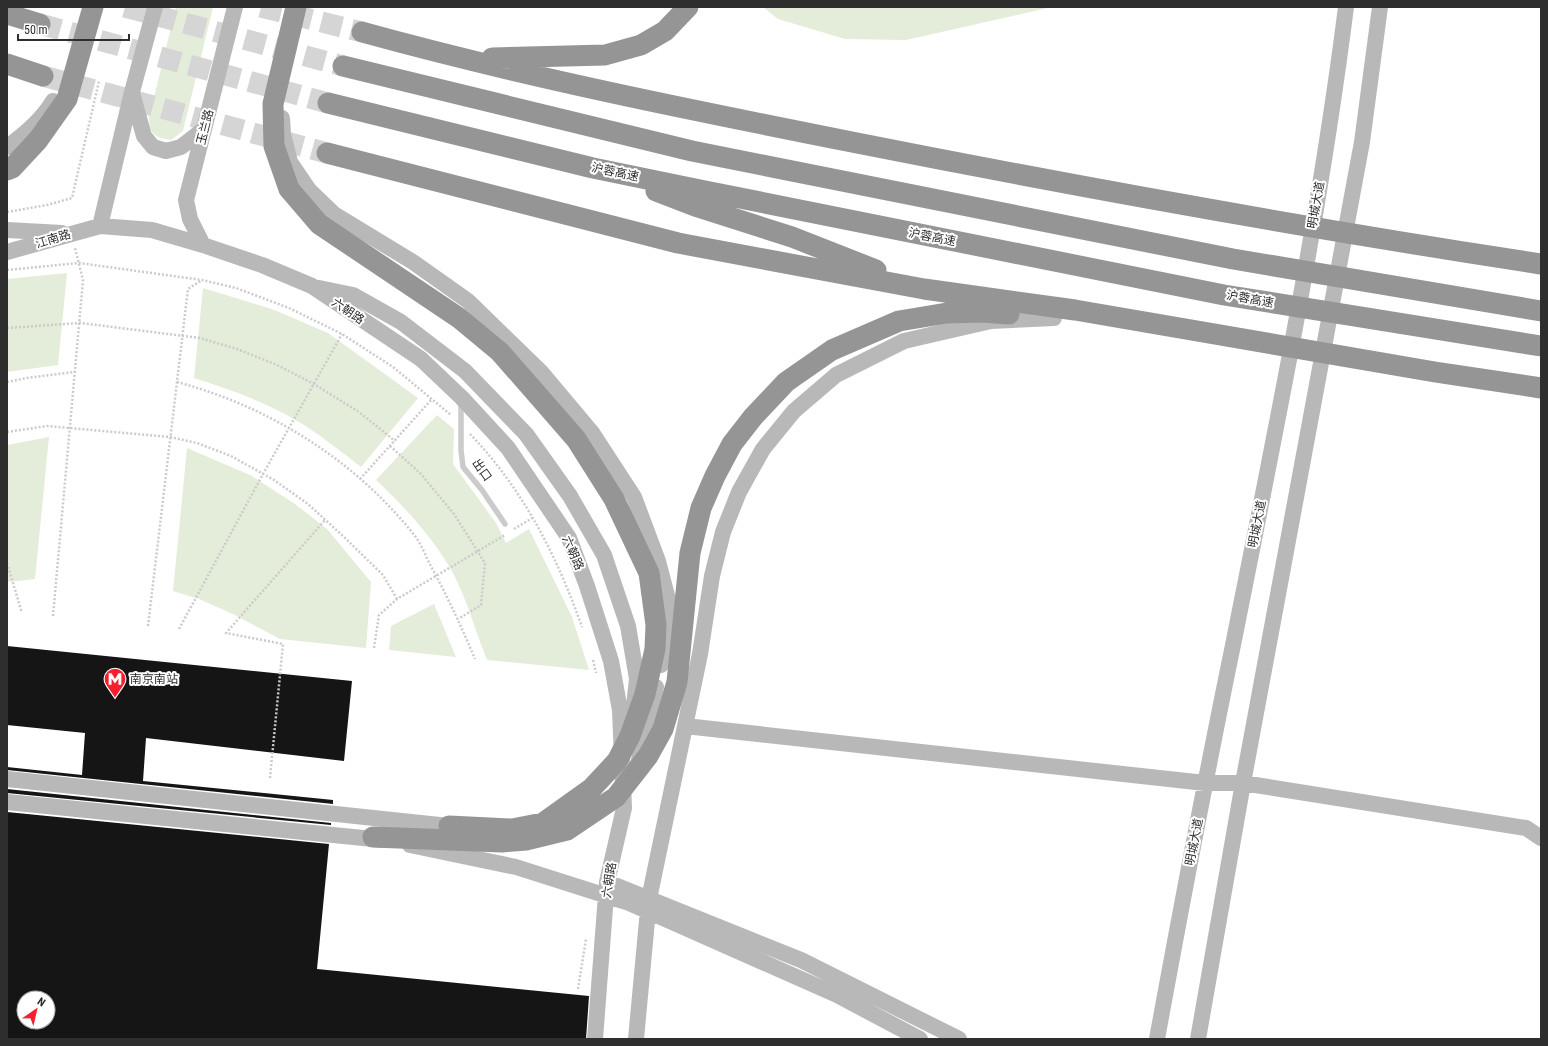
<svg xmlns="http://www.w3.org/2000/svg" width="1548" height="1046" font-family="'Roboto Condensed','Noto Sans SC',sans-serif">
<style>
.green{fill:#e4edda}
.building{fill:#151515;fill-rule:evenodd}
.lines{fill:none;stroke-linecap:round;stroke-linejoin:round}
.highway-tunnel{stroke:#d5d5d5;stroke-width:21;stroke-dasharray:21 10;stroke-linecap:butt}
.path{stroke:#cbcbcb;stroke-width:2.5;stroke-dasharray:2 2;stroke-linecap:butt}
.lane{stroke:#cbcbcb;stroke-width:5.5}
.secondary{stroke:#b8b8b8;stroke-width:16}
.highway{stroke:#959595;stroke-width:21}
.labels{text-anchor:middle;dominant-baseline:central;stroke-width:4;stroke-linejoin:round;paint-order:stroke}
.street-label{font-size:12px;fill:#2e2e2e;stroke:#fff}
.poi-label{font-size:12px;fill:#2e2e2e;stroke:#fff;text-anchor:start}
</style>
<rect width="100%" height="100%" fill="#fff"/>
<path class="green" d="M 176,7 L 213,7 L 183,131 L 171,140 C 156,138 149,134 149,118 Z
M 763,7 L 1052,7 L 906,40 L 845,39 L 778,19 Z
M 67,273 L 58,365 L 7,372 L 7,279 Z
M 203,288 L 272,309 L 328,333 L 418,398 L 361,467 C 343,453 324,438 304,425 C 271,404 232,390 194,378 Z
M 437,415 L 454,429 L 453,464 L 496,523 L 506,543 L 529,529 L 572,617 L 589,670 L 487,660 C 476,633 468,603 455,577 C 437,542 405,507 376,480 Z
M 49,437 L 35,579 L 7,582 L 7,445 Z
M 187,448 L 250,475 L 295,504 L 327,529 L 371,582 L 366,648 L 280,639 L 235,615 L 199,599 L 173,591 Z
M 434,604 L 456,657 L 389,650 L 391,626 Z"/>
<path class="building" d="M 7,646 L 352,681 L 344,761 L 146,738 L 143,781 L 333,800 L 333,804 L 7,770 L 7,767 L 82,775 L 85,733 L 7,725 Z
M 7,789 L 331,823 L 331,825 L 7,793 Z
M 7,812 L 329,844 L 317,969 L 589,996 L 586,1039 L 7,1039 ZM 24,998 L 48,998 L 48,1022 L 24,1022 Z"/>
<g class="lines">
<path class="highway-tunnel" d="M 125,7 L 343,66
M 261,7 L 362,32
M 40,24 L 328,103
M 43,76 L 327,153"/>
<path class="path" d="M 7,212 L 47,205 L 72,198 L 99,81
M 7,270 L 79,263 L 202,280 L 236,288 L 289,308 L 342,334 L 393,367 L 451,415
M 7,328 L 80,323 L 200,338 L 237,349 L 277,365 L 314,384 L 359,412 L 395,441
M 7,382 L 27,378 L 75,372
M 177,382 C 270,407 355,460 415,536 C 422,545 426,558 432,568 C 448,598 462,628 475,659
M 7,432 L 47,426 L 170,437 L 197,443 L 231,456 L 274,480 L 308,504 L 343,536 L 383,575 L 397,599
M 470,434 C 523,489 557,556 582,627
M 390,446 L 420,473 L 454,514 L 485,563 L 481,605 L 458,619
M 360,479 L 432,399
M 514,529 L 534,517
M 7,563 L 22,613
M 53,616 L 83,280 L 75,248
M 148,626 L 188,289 L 202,280
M 179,629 L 263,474 L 342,334
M 374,648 L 379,615 L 397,599 L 505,535
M 593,660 L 596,673
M 270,778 L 283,644 L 226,633 L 325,520
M 578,989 L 586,939"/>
<path class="lane" d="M 461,402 L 461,450 L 463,467 L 482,490 L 505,524"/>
<path class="secondary" d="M 132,93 L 144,136 L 153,147 L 166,151 L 181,147 L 204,129
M 282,118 L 283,134 L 290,162 L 309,190 L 334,214 L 413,262 L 468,301 L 541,372 L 593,434 L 634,497 L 658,561 L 670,607 L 669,630 L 661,665
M 7,147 C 25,134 42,120 53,101
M 100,226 L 132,92 L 155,7
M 7,230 L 62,233
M 203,245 L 190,219 L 186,200 L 235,7
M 7,252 L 100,226 L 152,230 L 203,245 L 262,265 L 312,286 L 421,359 L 462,398 L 508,448 L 569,538 L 587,586 L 611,661 L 620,710 L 624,808 L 607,882 L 595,1039
M 319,288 L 353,295 L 401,322 L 465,371 L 526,434 L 570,496 L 604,555 L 628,626 L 637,679 L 634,706
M 685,726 L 1205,783 L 1243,783 L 1526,828 L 1541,838
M 638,764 L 656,687
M 7,779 L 449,826
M 7,802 L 383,840
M 410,845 L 516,867 L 629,903 L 837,995 L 920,1039
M 607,882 L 801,960 L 959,1039
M 636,1039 L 649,899 L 700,654 L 712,576 L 723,532 L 739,492 L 763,449 L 794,411 L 836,375 L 904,341 L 991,321 L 1054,318
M 1157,1039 C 1181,908 1206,776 1233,645 C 1275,434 1319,221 1346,7
M 1198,1039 L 1243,783 L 1362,142 L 1380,7"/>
<path class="highway" d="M 296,7 L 273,104 L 274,146 L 289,189 L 319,224 L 459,318 L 500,352 L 576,439 L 614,499 L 649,573 L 656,625 L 655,649 L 645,694 L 630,736 L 617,761 L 592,788 L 543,823 L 512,829 L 449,826
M 7,14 L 40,24
M 362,32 C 525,77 691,110 857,143 C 1084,188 1312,229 1541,264
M 492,58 L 605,55 L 641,45 L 665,31 L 688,7
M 7,64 L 43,76
M 343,66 L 692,151 L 1233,259 L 1541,311
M 328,103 L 593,168 L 705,191 L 1224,295 L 1541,346
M 327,153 L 678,243 L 924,289 L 1075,310 L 1435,372 L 1541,388
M 7,170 L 12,168 L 38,140 L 67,99 L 93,7
M 656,191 L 695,206 L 792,237 L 876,270
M 373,837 L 502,842 L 526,840 L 567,830 L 616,797 L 648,756 L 663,729 L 677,682 L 690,553 L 701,508 L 715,476 L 732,444 L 753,417 L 786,382 L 832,350 L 899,321 L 947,313 L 982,312 L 1009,314"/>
</g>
<defs>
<g id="metro-pin" transform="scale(1.15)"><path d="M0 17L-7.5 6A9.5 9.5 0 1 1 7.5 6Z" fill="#f61f2f" stroke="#fff"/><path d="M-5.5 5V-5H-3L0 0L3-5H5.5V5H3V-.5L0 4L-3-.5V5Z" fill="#fff"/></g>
</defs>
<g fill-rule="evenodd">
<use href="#metro-pin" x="115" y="679"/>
</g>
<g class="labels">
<g class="street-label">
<text transform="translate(205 127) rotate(-76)">玉兰路</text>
<text transform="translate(615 172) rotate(12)">沪蓉高速</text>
<text transform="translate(1316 205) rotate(-80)">明城大道</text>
<text transform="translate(932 237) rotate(11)">沪蓉高速</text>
<text transform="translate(53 239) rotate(-17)">江南路</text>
<text transform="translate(1250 299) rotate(10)">沪蓉高速</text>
<text transform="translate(348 311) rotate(34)">六朝路</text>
<text transform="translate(482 470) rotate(55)">出口</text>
<text transform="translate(1257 524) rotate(-79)">明城大道</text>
<text transform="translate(573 553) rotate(67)">六朝路</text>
<text transform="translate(1194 842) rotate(-79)">明城大道</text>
<text transform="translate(609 880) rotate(-81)">六朝路</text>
</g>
<g class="poi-label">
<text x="130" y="679">南京南站</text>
</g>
</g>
<rect width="1548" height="1046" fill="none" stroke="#2e2e2e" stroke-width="16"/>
<g transform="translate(36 1010) rotate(34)"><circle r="19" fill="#ffffff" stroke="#ababab"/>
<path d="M0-3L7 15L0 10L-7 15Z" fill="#f61f2f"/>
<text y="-6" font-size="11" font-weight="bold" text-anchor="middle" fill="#2e2e2e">N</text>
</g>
<path d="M18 34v6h111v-6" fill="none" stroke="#2e2e2e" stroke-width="2"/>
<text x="24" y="34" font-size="12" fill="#2e2e2e" stroke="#ffffff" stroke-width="3" paint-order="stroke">50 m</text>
</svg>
